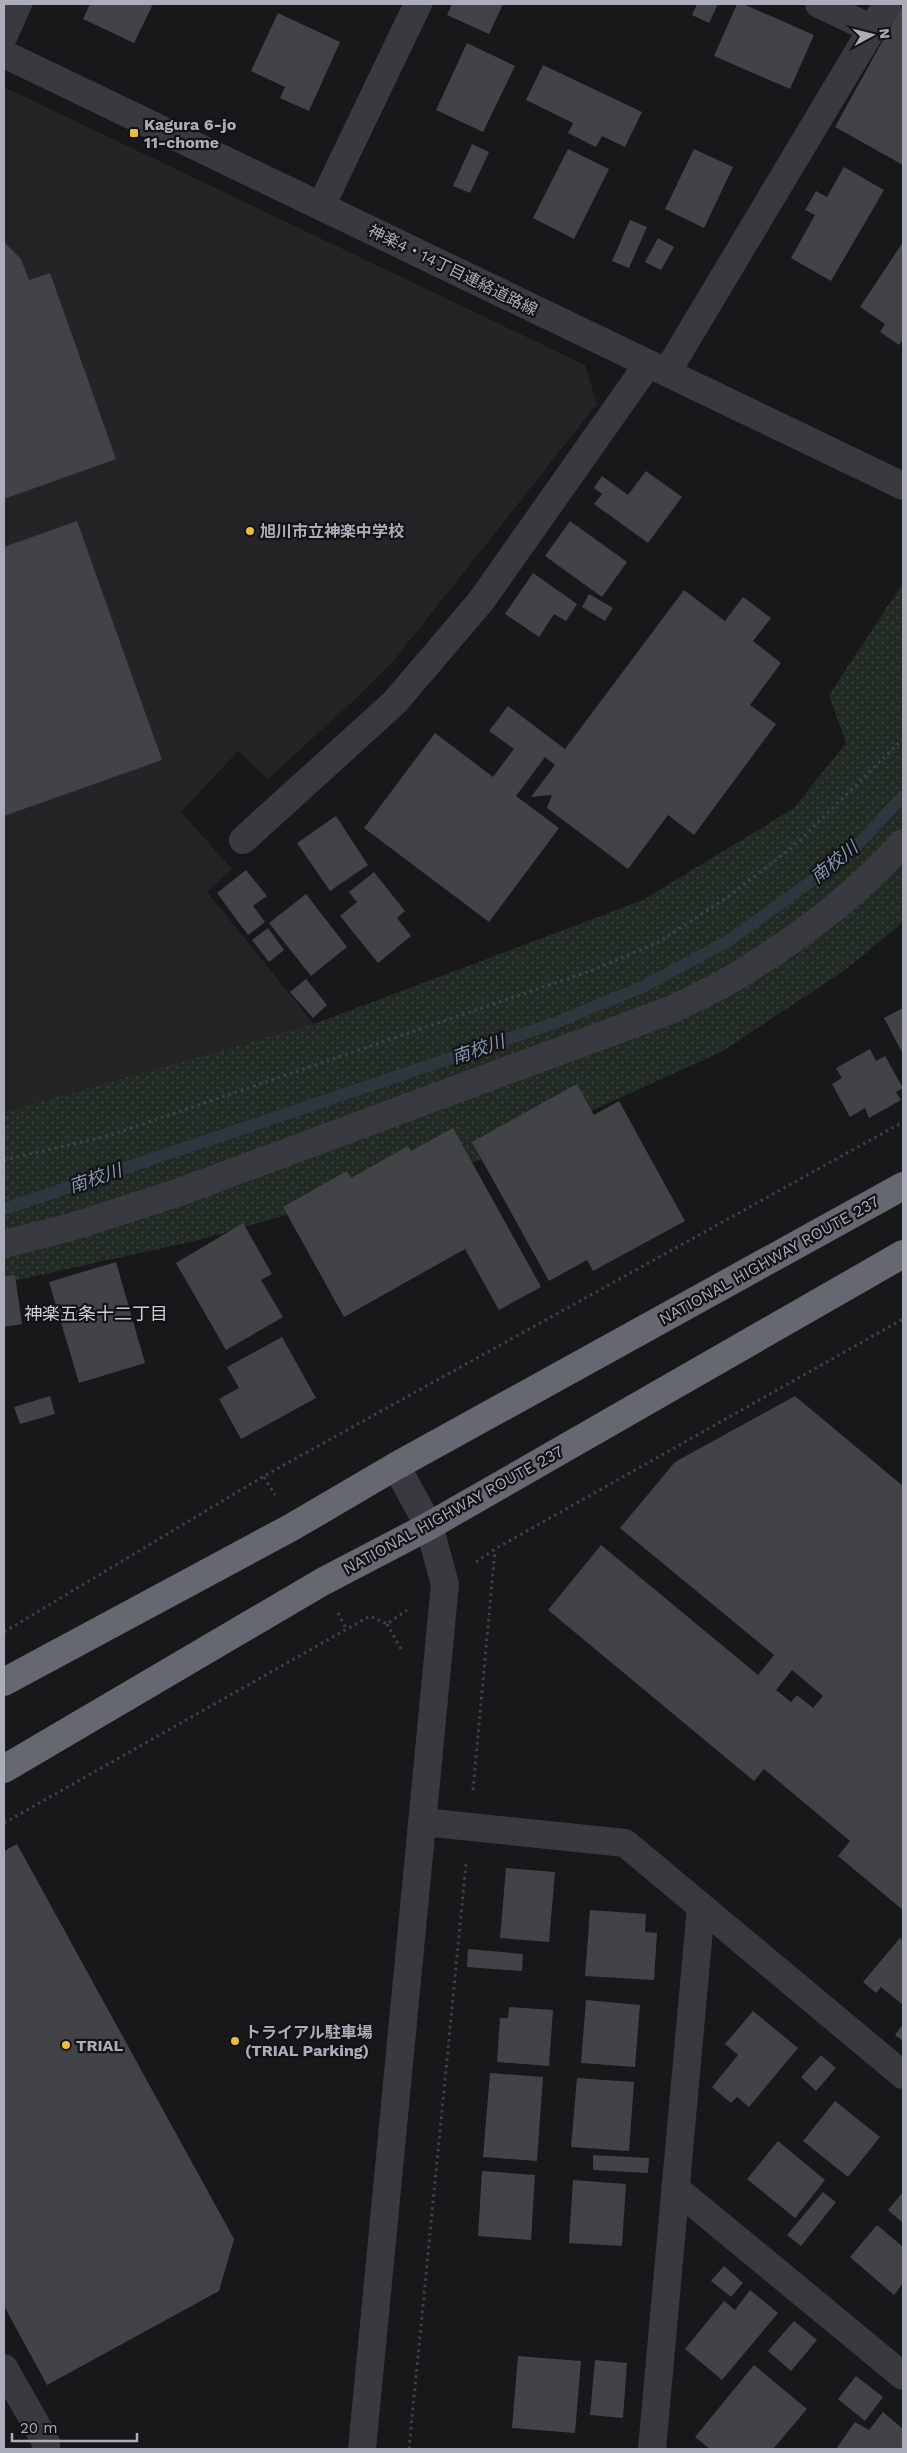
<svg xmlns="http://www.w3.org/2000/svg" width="907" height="2453" font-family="'Work Sans','Noto Sans JP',sans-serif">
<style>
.built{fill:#242427}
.grass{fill:url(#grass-dots)}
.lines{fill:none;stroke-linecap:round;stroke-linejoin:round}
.stream{stroke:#2e363e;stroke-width:12}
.building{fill:#424347;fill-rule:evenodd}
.path{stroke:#3f4146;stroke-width:3;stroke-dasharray:2.5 4;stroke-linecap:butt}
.minor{stroke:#393a3f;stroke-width:28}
.highway{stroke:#656870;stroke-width:28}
.poi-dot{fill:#edbc3d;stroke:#131315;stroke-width:2}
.labels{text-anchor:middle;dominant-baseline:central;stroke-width:4.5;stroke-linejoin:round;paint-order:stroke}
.poi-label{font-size:16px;font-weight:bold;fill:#abaeba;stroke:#131315;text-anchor:start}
.street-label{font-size:16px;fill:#abaeba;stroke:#131315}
.water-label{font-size:18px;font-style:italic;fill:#839ab3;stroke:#131315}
.neighbourhood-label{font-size:18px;fill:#ccced6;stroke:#131315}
</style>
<defs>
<pattern id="grass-dots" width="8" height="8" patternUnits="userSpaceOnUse" patternTransform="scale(1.25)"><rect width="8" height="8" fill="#222a24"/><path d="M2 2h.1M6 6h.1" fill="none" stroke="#3f4642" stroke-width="1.8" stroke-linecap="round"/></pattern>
</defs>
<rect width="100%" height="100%" fill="#18181a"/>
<path class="built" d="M 4,87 L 585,365 L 597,404 L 396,658 L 352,702 L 268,779 L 238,751 L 181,812 L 232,869 L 207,892 L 314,1024 L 4,1112 Z"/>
<path class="grass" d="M 903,583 L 903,922 L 845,970 L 721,1052 L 487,1158 L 199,1240 L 4,1283 L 4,1112 L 314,1024 L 643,900 L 794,808 L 846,743 L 829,695 Z"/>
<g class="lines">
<path class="stream" d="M 4,1209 L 555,1023 L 642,987 L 728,941 L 849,854 L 903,796"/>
</g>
<path class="building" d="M 90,4 L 153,4 L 134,43 L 83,19 Z
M 452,4 L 503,4 L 489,34 L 447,15 Z
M 697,4 L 718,4 L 709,23 L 692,15 Z
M 737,4 L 743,4 L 814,35 L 790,89 L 714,56 Z
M 903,4 L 903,165 L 835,127 Z
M 278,13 L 340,42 L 309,111 L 280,98 L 285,87 L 251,71 Z
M 467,43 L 515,66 L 483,132 L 436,110 Z
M 543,65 L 642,112 L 625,147 L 602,136 L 596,147 L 568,133 L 573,123 L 526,100 Z
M 472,144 L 489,152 L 470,193 L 453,186 Z
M 568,149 L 609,169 L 574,239 L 533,218 Z
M 694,149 L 733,167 L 704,228 L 665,209 Z
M 844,167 L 884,190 L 831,281 L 791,258 L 815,215 L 805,210 L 816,191 L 827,197 Z
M 630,220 L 647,227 L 629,268 L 612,261 Z
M 658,238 L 674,247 L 661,270 L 645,262 Z
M 4,242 L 21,259 L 29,280 L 50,273 L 116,459 L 4,499 Z
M 903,242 L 903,339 L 899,345 L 880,332 L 885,324 L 860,307 Z
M 646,471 L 682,497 L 648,543 L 594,504 L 602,494 L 594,488 L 602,476 L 628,495 Z
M 77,521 L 162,760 L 4,816 L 4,547 Z
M 570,521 L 627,562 L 602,597 L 545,556 Z
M 533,573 L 577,604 L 566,621 L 554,614 L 539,637 L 505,614 Z
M 684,590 L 725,621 L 743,597 L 771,618 L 753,641 L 781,663 L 750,705 L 776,724 L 694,835 L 668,815 L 628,869 L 547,808 L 552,795 L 531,797 L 555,765 L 545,757 L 516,796 L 559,828 L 489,922 L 364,828 L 435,733 L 493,777 L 514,749 L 489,731 L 508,706 L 565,749 Z
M 589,594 L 613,608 L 605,621 L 582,607 Z
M 336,816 L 368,865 L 330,891 L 297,843 Z
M 246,870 L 267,896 L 253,906 L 265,922 L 248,935 L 217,893 Z
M 374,872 L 405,911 L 397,918 L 411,936 L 378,963 L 340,916 L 357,902 L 349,892 Z
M 306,894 L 347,947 L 311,976 L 269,923 Z
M 268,928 L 284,950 L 269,962 L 252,940 Z
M 306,979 L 327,1005 L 313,1018 L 290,992 Z
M 903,1008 L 903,1054 L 884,1018 Z
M 870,1049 L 876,1061 L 885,1056 L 903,1088 L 896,1092 L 901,1100 L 869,1118 L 865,1108 L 850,1117 L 832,1084 L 842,1078 L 836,1068 Z
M 577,1084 L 594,1115 L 619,1101 L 685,1221 L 593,1271 L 587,1260 L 549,1281 L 472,1142 Z
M 453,1128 L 541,1287 L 499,1310 L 465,1249 L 344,1317 L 283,1207 L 347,1171 L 351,1178 L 408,1146 L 411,1151 Z
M 243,1223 L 272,1274 L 261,1280 L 283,1317 L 226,1350 L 176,1263 Z
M 116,1262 L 145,1363 L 79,1383 L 49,1282 Z
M 15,1275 L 22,1324 L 4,1327 L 4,1276 Z
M 282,1337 L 316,1398 L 241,1439 L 219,1399 L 239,1388 L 227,1367 Z
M 50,1396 L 55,1414 L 20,1424 L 14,1407 Z
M 795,1396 L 903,1486 L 903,1910 L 838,1856 L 850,1841 L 764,1769 L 754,1781 L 548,1610 L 601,1545 L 758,1675 L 774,1655 L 620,1528 L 675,1462 ZM 792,1670 L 823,1696 L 813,1708 L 797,1695 L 791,1702 L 776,1690 Z
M 17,1844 L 234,2239 L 219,2291 L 47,2385 L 4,2306 L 4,1851 Z
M 506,1868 L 555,1872 L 549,1942 L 500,1938 Z
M 590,1910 L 646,1914 L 645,1932 L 657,1933 L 654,1980 L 585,1976 Z
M 900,1938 L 903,1941 L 902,2004 L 881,1987 L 876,1993 L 863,1982 Z
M 468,1949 L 523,1954 L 522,1971 L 467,1967 Z
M 586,2000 L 640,2005 L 635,2067 L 581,2063 Z
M 509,2007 L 553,2010 L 549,2066 L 497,2062 L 500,2018 L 508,2018 Z
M 753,2011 L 798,2048 L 749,2107 L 737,2097 L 731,2103 L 712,2087 L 738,2055 L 725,2044 Z
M 903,2024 L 903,2041 L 895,2035 Z
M 821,2055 L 836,2068 L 816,2091 L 801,2077 Z
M 490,2073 L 543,2077 L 537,2161 L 483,2157 Z
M 577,2078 L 634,2082 L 629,2151 L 571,2147 Z
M 835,2101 L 880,2137 L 848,2177 L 803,2141 Z
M 778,2141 L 825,2180 L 795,2218 L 747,2179 Z
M 593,2155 L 649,2158 L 648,2173 L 593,2170 Z
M 482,2171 L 535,2175 L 531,2240 L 478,2236 Z
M 573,2180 L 626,2184 L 622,2246 L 569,2243 Z
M 823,2192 L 836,2202 L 801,2246 L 787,2235 Z
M 903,2192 L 903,2223 L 888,2210 Z
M 877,2225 L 903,2247 L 903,2283 L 894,2295 L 850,2257 Z
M 724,2266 L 743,2283 L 731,2297 L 711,2281 Z
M 750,2290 L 778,2313 L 722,2380 L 685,2349 L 724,2301 L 735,2310 Z
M 794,2321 L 817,2340 L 791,2371 L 768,2351 Z
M 518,2356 L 581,2361 L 575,2433 L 512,2428 Z
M 595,2360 L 627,2363 L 623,2418 L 590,2415 Z
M 754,2365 L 807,2409 L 773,2449 L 710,2449 L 695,2437 Z
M 856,2376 L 883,2397 L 865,2421 L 838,2399 Z
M 883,2412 L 903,2429 L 903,2449 L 836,2449 L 855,2422 L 869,2430 Z"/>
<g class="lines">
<path class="path" d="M 4,1160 L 108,1136 L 593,970 L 659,942 L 729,896 L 794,846 L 903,739
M 264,1477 L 275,1495
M 476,1562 L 495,1549 L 903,1319
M 338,1613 L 347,1630
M 387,1624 L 401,1649
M 4,1632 L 264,1476 L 903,1122
M 473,1790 L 495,1550
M 4,1823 L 370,1616 L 387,1624 L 407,1610
M 409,2449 L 466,1864"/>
<path class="minor" d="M 819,4 L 872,29
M 4,35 L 18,4
M 4,54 L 903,486
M 321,206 L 418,4
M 667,372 L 887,4
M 243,840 L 395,702 L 481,601 L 648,364
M 4,1244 L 71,1227 L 174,1194 L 673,1009 C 695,998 719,987 740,974 C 799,938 857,894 903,843
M 423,1822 L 625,1843 L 903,2075
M 675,2188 L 903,2376
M 4,2368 L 46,2442 L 46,2449
M 362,2449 L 445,1584 L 429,1526 L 396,1466
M 652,2449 L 701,1907"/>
<path class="highway" d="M 4,1682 L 292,1527 L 396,1466 L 903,1186
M 4,1769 L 322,1582 L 429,1526 L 903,1254"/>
</g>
<g class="poi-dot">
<rect x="129" y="128" width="10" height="10" rx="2.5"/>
<circle cx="250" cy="531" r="5"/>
<circle cx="235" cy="2041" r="5"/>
<circle cx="66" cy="2045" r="5"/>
</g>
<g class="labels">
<g class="poi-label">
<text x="144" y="124">Kagura 6-jo<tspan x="144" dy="18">11-chome</tspan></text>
<text x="260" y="531">旭川市立神楽中学校</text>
<text x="245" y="2032">トライアル駐車場<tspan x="245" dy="18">(TRIAL Parking)</tspan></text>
<text x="76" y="2045">TRIAL</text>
</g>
<g class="street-label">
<text transform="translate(453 270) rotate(26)">神楽4・14丁目連絡道路線</text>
<text transform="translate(769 1260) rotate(-29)">NATIONAL HIGHWAY ROUTE 237</text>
<text transform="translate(453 1510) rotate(-29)">NATIONAL HIGHWAY ROUTE 237</text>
</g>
<g class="water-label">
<text transform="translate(834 862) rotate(-39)">南校川</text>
<text transform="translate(478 1049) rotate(-19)">南校川</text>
<text transform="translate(95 1178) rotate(-19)">南校川</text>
</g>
<g class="neighbourhood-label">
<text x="96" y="1313">神楽五条十二丁目</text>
</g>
</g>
<rect width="907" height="2453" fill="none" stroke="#abaeba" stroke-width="10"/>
<g transform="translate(872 35) rotate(83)" stroke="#131315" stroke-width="4" paint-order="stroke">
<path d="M0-4L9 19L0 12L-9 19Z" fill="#abaeba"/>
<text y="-8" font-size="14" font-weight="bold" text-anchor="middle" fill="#abaeba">N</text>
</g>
<path d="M12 2433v8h125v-8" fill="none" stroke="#abaeba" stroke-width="2.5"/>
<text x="20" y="2433" font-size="15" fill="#abaeba" stroke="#131315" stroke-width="4" paint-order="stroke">20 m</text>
</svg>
